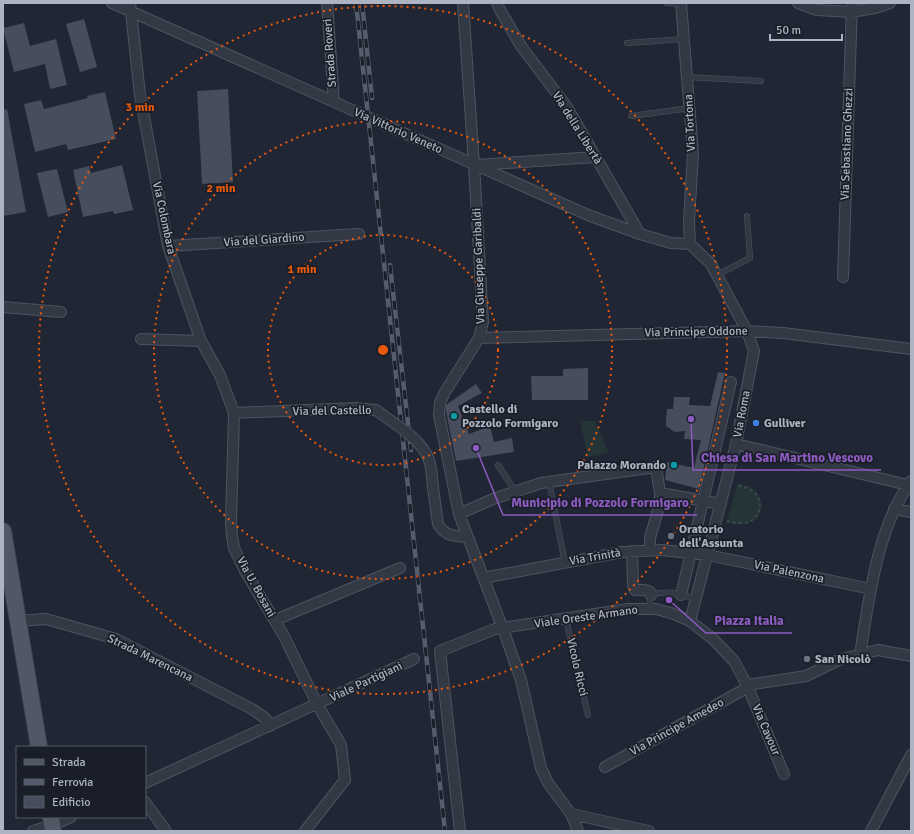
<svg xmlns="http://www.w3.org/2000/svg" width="914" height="834" font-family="Signika,sans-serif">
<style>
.green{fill:#253437}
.building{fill:#464d5d}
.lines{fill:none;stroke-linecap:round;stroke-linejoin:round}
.lane-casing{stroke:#4d535f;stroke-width:6}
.street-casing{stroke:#4d535f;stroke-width:12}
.primary-casing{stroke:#3c424d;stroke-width:18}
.path{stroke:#415054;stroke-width:1.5;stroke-dasharray:3 3;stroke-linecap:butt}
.lane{stroke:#333944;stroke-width:5}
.street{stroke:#333944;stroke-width:10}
.primary{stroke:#515764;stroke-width:16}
.rail-casing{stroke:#555c6b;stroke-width:4.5}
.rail{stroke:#191e28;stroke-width:3;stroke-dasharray:9;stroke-linecap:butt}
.street-bridge-casing{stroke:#4d535f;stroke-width:12;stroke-linecap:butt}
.street-bridge{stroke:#333944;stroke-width:10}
.ring{fill:none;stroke:#e8590c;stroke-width:2;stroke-dasharray:2 4}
.culture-dot{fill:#0f9aa8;stroke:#191e28;stroke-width:1.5}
.shop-dot{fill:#3f7fe0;stroke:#191e28;stroke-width:1.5}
.worship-dot{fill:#6b7280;stroke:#191e28;stroke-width:1.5}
.labels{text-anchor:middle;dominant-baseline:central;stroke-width:3.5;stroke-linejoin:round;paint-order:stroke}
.street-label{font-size:12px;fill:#adb3c1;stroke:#191e28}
.poi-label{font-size:12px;font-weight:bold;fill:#adb3c1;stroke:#191e28;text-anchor:start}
.centre{fill:#e8590c;stroke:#191e28;stroke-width:2}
.ring-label{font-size:12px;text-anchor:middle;font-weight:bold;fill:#e8590c;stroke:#191e28;stroke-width:3.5;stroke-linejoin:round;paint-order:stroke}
.leader{fill:none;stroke:#8c5bc0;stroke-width:1.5}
.callout-dot{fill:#8c5bc0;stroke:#191e28;stroke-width:1.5}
.callout-label{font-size:13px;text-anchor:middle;font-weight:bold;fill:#8c5bc0;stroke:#191e28;stroke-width:3.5;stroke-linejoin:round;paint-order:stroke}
</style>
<rect width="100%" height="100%" fill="#202633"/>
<path class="green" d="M 580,421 L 595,421 L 609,453 L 588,457 Z
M 738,483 C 744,485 751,486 755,491 C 767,503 762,521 745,524 C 739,525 732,524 726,523 Z"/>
<path class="building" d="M 84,19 L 97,67 L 80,72 L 66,24 Z
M 24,23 L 30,46 L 56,39 L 67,85 L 50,89 L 45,64 L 14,72 L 3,28 Z
M 228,89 L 233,182 L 202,184 L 197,91 Z
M 105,92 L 116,139 L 68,150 L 66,144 L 35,152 L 24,104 L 41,100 L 44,109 L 88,98 L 87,96 Z
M 7,109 L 26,212 L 3,216 L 3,110 Z
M 122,165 L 133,210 L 114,214 L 113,211 L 83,217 L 73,170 L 89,166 L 91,173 Z
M 57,169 L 68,212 L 48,217 L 37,173 Z
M 588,368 L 588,400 L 532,400 L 531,376 L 563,376 L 563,369 Z
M 718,372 L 725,373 L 699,489 L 665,480 L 667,462 L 694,468 L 701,440 L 684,439 L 685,431 L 675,432 L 666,426 L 666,420 L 667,409 L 673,409 L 674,397 L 690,397 L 689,405 L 710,406 Z
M 476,384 L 482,393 L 458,406 L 469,434 L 490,426 L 494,442 L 512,438 L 514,452 L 456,461 L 446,411 L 446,405 Z"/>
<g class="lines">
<g class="lane-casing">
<path id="lane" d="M 667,3 L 682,4
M 627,43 L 684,39
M 687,77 L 761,81
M 631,116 L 690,108
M 717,275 L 750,258 L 747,216
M 498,465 L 515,491
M 549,481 L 565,563
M 649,609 L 651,595 C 666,589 681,595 696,599
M 566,619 L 588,715"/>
</g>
<g class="street-casing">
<path id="street" d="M 112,3 L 588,215 L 640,234 L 671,243 L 690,244
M 130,3 L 140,95 L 168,246 L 201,341 L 220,375 L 234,413 L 231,523 L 232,536 L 234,548 L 245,571 L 284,636 L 317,704 L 341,745 L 345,780 L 305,831
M 327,3 L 334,102
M 463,3 L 474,165 L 483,322 L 479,338 L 445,392 L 440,403 L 439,415 L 459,514 L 503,629 L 521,680 L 541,768 L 548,783 L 571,814 L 649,831
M 497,3 L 500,10 L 521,46 L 567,107 L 640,234
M 681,3 L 693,153 L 689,221 L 690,244
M 798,3 L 817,10 L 851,12 L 875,8 L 890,3
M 476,165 L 596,157
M 168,246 L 359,234
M 843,277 L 852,3
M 3,307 L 61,312
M 479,338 L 747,331 L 783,333 L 911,349
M 141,339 L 201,341
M 234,413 L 355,408 L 376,410
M 736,444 L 908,485
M 433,488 L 438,524 C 445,536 454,536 467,537
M 660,493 L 721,504
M 894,509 L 911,512
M 459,514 L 493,499 L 541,483 L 656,467 L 660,493 L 660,503 L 650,538 L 650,550
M 632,551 L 633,586 L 635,590 C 640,591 645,588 650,592 L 651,595
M 483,578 L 622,552 L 662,550 L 708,555 L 871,589
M 681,595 L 731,382
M 275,620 L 400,568
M 18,621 L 46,619 L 116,639 L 252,709 L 265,718 L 270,726
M 690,621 L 736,444 L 754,351 L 747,331 L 711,264 L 690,244
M 860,655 C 869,598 877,528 911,481
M 747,685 L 784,774
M 605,767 L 743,690 L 747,685
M 145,783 L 414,659
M 145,802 L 166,831
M 571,814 L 578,831
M 33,831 L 53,825 L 71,817
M 460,831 L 440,651 L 495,629 L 628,609 L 656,609 L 671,613 L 690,621 L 713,639 L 734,661 L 747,685 L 806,676 L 839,660 L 878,650 L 911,656
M 871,831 L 911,755"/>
</g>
<g class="primary-casing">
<path id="primary" d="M 3,531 L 39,747
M 51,817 L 53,831"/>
</g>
<path class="path" d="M 727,521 C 733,522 739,524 745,523 C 759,520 764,505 756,494 C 751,488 743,487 736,485"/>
<use href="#lane" class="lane"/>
<use href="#street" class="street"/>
<use href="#primary" class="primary"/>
<g class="rail-casing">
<path id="rail" d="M 356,3 L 445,831
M 362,3 L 372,98
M 390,265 L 411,450"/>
</g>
<use href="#rail" class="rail"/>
<g class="street-bridge-casing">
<path id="street-bridge" d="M 376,410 C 393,423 422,439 429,460 C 432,469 432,479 433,488"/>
</g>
<use href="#street-bridge" class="street-bridge"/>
</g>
<g class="ring">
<circle cx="383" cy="350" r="115"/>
<circle cx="383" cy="350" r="229"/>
<circle cx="383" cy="350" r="344"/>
</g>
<g class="culture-dot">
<circle cx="454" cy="416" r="4"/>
<circle cx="674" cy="465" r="4"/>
</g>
<circle class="shop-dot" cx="756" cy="423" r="4"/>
<g class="worship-dot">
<circle cx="671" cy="536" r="4"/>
<circle cx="807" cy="659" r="4"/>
</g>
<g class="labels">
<g class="street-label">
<text transform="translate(330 53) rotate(-94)">Strada Roveri</text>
<text transform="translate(690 123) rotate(-93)">Via Tortona</text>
<text transform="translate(577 128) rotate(58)">Via della Libertà</text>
<text transform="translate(398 131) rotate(24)">Via Vittorio Veneto</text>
<text transform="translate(847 144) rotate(-88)">Via Sebastiano Ghezzi</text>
<text transform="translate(164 218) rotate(78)">Via Colombara</text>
<text transform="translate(264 240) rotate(-4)">Via del Giardino</text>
<text transform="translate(479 266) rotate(-92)">Via Giuseppe Garibaldi</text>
<text transform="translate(696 332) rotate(-1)">Via Principe Oddone</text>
<text transform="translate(332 411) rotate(-1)">Via del Castello</text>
<text transform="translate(742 414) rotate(-79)">Via Roma</text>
<text transform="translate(595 557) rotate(-10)">Via Trinità</text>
<text transform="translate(789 572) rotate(12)">Via Palenzona</text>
<text transform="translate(256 587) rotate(61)">Via U. Bosani</text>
<text transform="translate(586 617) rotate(-8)">Viale Oreste Armano</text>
<text transform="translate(150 658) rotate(26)">Strada Marencana</text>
<text transform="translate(577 667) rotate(77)">Vicolo Ricci</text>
<text transform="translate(366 682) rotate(-25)">Viale Partigiani</text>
<text transform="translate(677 727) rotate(-29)">Via Principe Amedeo</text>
<text transform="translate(766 730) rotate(67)">Via Cavour</text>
</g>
<g class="poi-label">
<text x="462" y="409">Castello di<tspan x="462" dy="14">Pozzolo Formigaro</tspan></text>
<text x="764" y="423">Gulliver</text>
<text x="666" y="465" text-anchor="end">Palazzo Morando</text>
<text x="679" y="529">Oratorio<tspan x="679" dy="14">dell'Assunta</tspan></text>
<text x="815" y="659">San Nicolò</text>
</g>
</g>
<circle cx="383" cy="350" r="6" class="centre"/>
<g class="ring-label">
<text x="140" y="111">3 min</text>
<text x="221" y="192">2 min</text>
<text x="302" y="273">1 min</text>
</g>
<path class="leader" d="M691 419L693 470H881M476 448L503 515H697M669 600L706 633H792"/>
<g class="callout-dot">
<circle cx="691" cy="419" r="4"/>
<circle cx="476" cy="448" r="4"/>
<circle cx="669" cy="600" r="4"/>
</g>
<g class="callout-label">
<text x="787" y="462">Chiesa di San Martino Vescovo</text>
<text x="600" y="507">Municipio di Pozzolo Formigaro</text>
<text x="749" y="625">Piazza Italia</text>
</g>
<rect width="914" height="834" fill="none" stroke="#adb3c1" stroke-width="8"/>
<rect x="16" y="746" width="130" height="72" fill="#191e28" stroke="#545a65"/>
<rect x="24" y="759" width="20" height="6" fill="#515764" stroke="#545a65"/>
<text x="52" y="766" font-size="12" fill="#adb3c1">Strada</text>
<rect x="24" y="779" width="20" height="6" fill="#555c6b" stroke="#545a65"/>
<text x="52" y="786" font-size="12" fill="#adb3c1">Ferrovia</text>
<rect x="24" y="796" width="20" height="12" fill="#464d5d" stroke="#545a65"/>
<text x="52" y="806" font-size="12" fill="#adb3c1">Edificio</text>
<path d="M770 34v6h72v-6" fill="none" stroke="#adb3c1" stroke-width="2"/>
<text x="776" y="34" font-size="12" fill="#adb3c1" stroke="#191e28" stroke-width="3" paint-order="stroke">50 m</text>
</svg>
